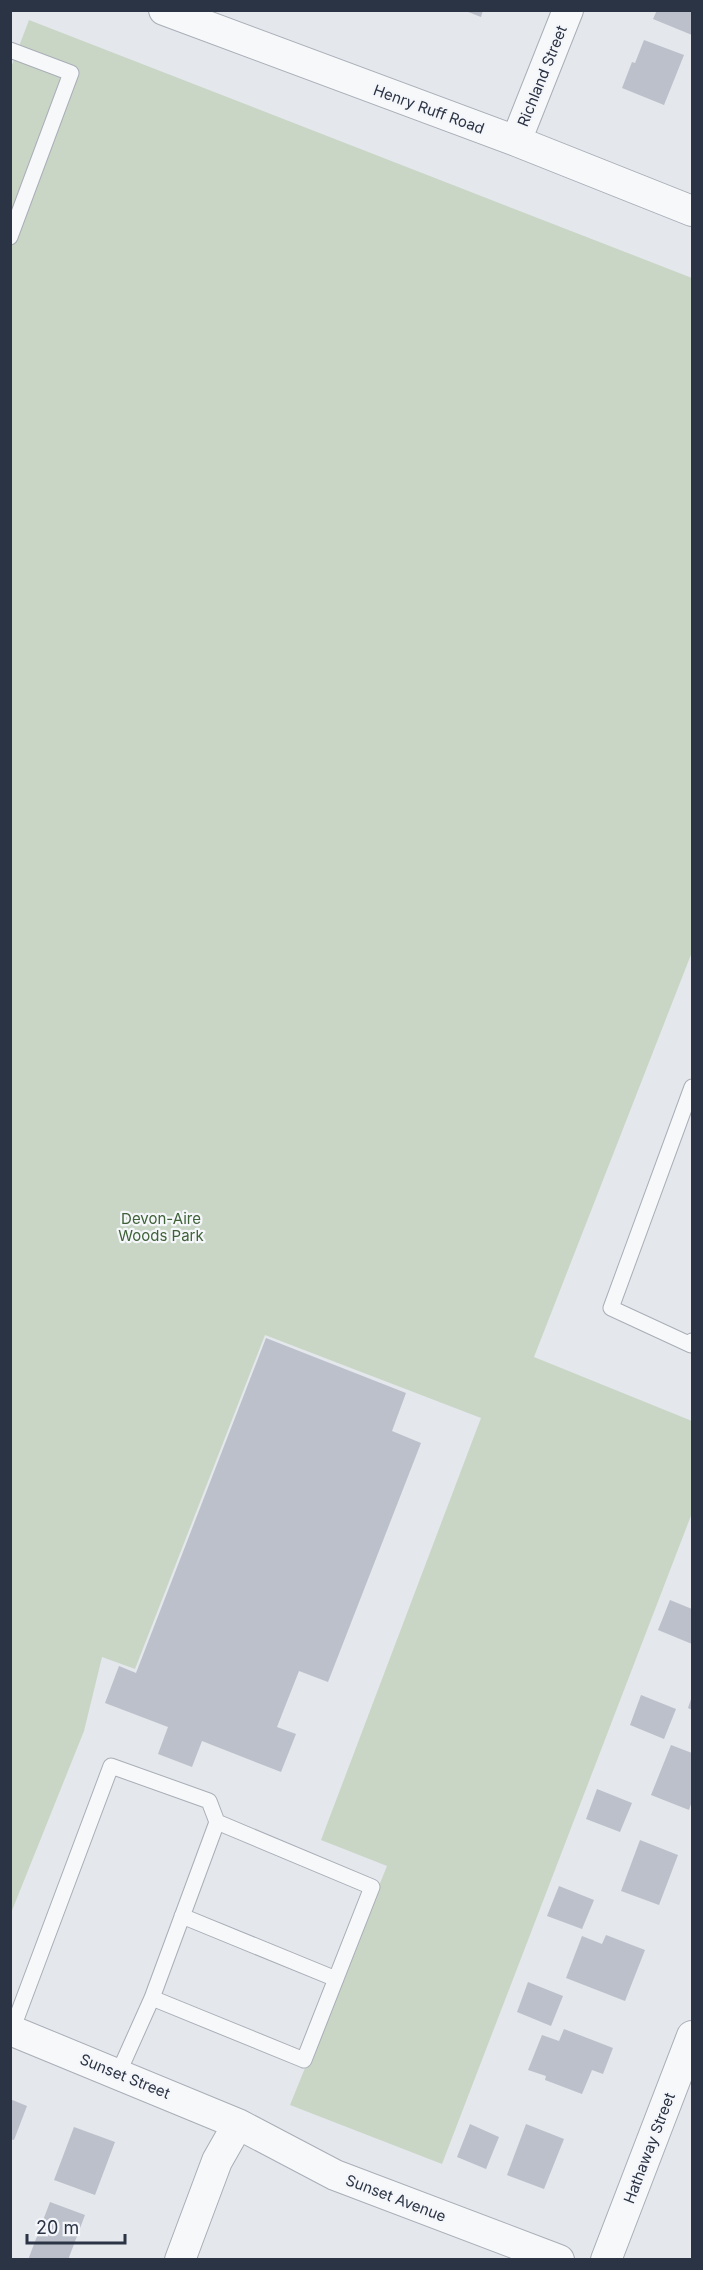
<svg xmlns="http://www.w3.org/2000/svg" width="703" height="2270" font-family="Inter,sans-serif">
<style>
.green{fill:#c9d6c5}
.building{fill:#bbc0ca}
.lines{fill:none;stroke-linecap:round;stroke-linejoin:round}
.service-casing{stroke:#a9aeb7;stroke-width:17}
.minor-casing{stroke:#a9aeb7;stroke-width:32}
.service{stroke:#f7f8fa;stroke-width:15}
.minor{stroke:#f7f8fa;stroke-width:30}
.labels{text-anchor:middle;dominant-baseline:central;stroke-width:4.5;stroke-linejoin:round;paint-order:stroke}
.street-label{font-size:15px;fill:#2b3445;stroke:#f4f6f9}
.park-label{font-size:15px;fill:#3f6138;stroke:#f4f6f9}
</style>
<rect width="100%" height="100%" fill="#e4e7ec"/>
<path class="green" d="M 29,20 L 692,278 L 692,952 L 534,1357 L 692,1421 L 692,1513 L 442,2164 L 290,2105 L 387,1866 L 321,1840 L 481,1418 L 265,1335 L 135,1669 L 102,1657 L 84,1731 L 11,1913 L 10,70 Z"/>
<path class="building" d="M 463,10 L 483,10 L 481,17 Z
M 657,10 L 692,10 L 692,35 L 653,19 Z
M 644,40 L 684,55 L 664,105 L 622,88 L 632,62 L 635,63 Z
M 266,1338 L 406,1393 L 392,1431 L 421,1443 L 328,1682 L 299,1671 L 277,1727 L 296,1734 L 281,1772 L 202,1741 L 192,1767 L 158,1754 L 168,1727 L 105,1703 L 119,1666 L 136,1673 Z
M 670,1600 L 692,1609 L 692,1644 L 658,1630 Z
M 641,1695 L 676,1709 L 664,1739 L 630,1725 Z
M 692,1696 L 692,1710 L 688,1708 Z
M 671,1745 L 692,1753 L 692,1801 L 689,1810 L 651,1795 Z
M 597,1789 L 632,1803 L 620,1832 L 586,1819 Z
M 640,1840 L 678,1855 L 659,1905 L 621,1891 Z
M 559,1886 L 594,1900 L 582,1929 L 547,1916 Z
M 606,1935 L 645,1950 L 625,2001 L 566,1978 L 582,1936 L 602,1944 Z
M 528,1982 L 563,1996 L 551,2026 L 517,2012 Z
M 564,2029 L 613,2048 L 603,2074 L 592,2070 L 582,2094 L 545,2080 L 546,2076 L 528,2070 L 542,2035 L 559,2041 Z
M 10,2099 L 27,2106 L 14,2140 L 10,2139 Z
M 470,2124 L 499,2137 L 486,2169 L 457,2157 Z
M 526,2124 L 564,2139 L 544,2189 L 507,2175 Z
M 74,2127 L 115,2142 L 95,2195 L 54,2180 Z
M 50,2202 L 85,2215 L 68,2260 L 28,2260 Z"/>
<g class="lines">
<g class="service-casing">
<path id="service" d="M 10,50 L 71,73 L 10,237
M 692,1087 L 611,1308 L 691,1345 L 692,1341
M 182,1916 L 336,1979
M 12,2030 L 111,1766 L 209,1801 L 217,1822
M 118,2074 L 152,1998 L 217,1822 L 372,1887 L 304,2060 L 152,1998"/>
</g>
<g class="minor-casing">
<path id="minor" d="M 164,10 L 516,141 L 692,211
M 516,141 L 568,10
M 10,2030 L 238,2124 L 335,2175 L 559,2260
M 180,2260 L 217,2161 L 238,2124
M 606,2260 L 692,2036"/>
</g>
<use href="#service" class="service"/>
<use href="#minor" class="minor"/>
</g>
<g class="labels">
<g class="street-label">
<text transform="translate(542 76) rotate(-68)">Richland Street</text>
<text transform="translate(429 109) rotate(20)">Henry Ruff Road</text>
<text transform="translate(125 2076) rotate(22)">Sunset Street</text>
<text transform="translate(649 2148) rotate(-69)">Hathaway Street</text>
<text transform="translate(396 2198) rotate(21)">Sunset Avenue</text>
</g>
<g class="park-label">
<text x="161" y="1218">Devon-Aire<tspan x="161" dy="17">Woods Park</tspan></text>
</g>
</g>
<rect width="703" height="2270" fill="none" stroke="#2b3445" stroke-width="24"/>
<path d="M27 2234v9h98v-9" fill="none" stroke="#2b3445" stroke-width="3"/>
<text x="36" y="2234" font-size="18" fill="#2b3445" stroke="#f4f6f9" stroke-width="4.5" paint-order="stroke">20 m</text>
</svg>
